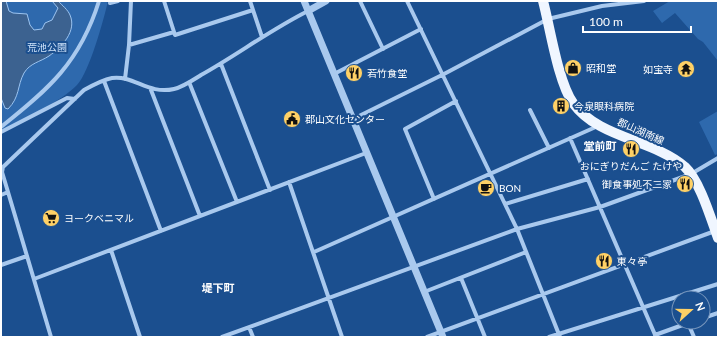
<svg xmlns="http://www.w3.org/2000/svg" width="719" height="338" font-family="Lato,'Noto Sans JP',sans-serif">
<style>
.green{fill:#2e69ad}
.water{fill:#3c6290;stroke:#9cc4f0}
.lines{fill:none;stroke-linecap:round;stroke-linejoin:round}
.minor{stroke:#a9c9ee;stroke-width:4}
.tertiary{stroke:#a9c9ee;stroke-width:7}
.primary{stroke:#f0f6ff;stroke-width:10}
.labels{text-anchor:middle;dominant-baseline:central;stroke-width:4;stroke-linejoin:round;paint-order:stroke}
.park-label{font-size:10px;fill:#cfe3fa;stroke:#1b4f8f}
.poi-label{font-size:10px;fill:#fff;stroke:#1b4f8f;text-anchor:start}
.street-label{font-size:10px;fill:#fff;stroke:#1b4f8f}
.neighbourhood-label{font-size:11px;font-weight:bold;fill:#fff;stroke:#1b4f8f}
</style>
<rect width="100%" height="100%" fill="#1b4f8f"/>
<path class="green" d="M 1,1 L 108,1 C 104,19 89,73 77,85 C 62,101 22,120 1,132 Z
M 670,1 L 718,1 L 718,61 L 703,42 L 698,39 L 675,13 L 662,23 L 653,11 Z
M 718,111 L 718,154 L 715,155 L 699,122 Z"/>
<path class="water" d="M 1,1 L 6,1 L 9,11 L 13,13 L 27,14 L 30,25 L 34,30 L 42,29 L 45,23 L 52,20 L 58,8 L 52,1 L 58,1 C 62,5 68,10 70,15 C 77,31 62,47 49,56 C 40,62 30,63 24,73 C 17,86 20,97 8,109 L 5,108 L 1,98 Z"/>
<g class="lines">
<path class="minor" d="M 164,1 L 175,35 L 253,10
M 250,1 L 262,37
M 360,1 L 383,49
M 407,1 L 517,229 L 560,337
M 110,3 L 118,1
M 129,45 L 174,32
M 221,64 L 270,190
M 334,74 L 421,29
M 125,79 L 129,45 L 131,1
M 104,81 L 161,231
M 189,82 L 237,202
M 151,90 L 200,216
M 530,110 L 549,148
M 353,119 L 444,74 L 548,19 L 602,6 L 644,1
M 1,127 C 49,89 80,62 99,1
M 1,132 L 67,98 L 75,99
M 570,138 L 656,337
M 289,182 L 342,337
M 1,195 L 8,192
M 434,199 L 405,129 L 456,101
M 505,204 L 588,179
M 111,250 L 140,337
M 314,252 L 598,126
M 1,265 L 27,256
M 461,278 L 485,337
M 34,279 L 366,153
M 424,292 L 526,252
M 703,318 L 718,313
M 688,323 L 694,337
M 249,327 L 253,337
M 655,335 L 691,322
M 51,337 L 8,192 L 2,172 L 3,167 L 84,90 C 93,85 102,80 112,78 C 134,75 148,95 174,89 C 183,87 193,80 201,75 C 237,55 270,30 308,11
M 222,337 L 517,229 L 600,207 L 691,174 L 718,158
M 427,337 L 715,231
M 549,337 L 718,284"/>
<path class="tertiary" d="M 304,1 L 443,337
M 308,11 L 326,1"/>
<path class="primary" d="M 543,1 C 550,27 558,82 573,103 C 599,139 653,139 685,167 C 700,181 711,219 718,238"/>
</g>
<defs>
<g id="shop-disc" transform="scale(0.9)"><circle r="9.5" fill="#ffd166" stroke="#1b4f8f"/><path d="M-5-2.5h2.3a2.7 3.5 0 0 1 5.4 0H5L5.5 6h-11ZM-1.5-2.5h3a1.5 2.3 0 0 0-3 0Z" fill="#111"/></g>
<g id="temple-disc" transform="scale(0.9)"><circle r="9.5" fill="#ffd166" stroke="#1b4f8f"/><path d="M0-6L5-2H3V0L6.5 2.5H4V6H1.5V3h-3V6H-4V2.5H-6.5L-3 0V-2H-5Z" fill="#111"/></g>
<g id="restaurant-disc" transform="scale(0.9)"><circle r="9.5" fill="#ffd166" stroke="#1b4f8f"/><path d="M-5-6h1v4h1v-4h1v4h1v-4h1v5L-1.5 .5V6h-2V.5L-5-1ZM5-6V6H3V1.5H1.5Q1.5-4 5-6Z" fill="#111"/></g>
<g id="building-disc" transform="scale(0.9)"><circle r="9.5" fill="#ffd166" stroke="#1b4f8f"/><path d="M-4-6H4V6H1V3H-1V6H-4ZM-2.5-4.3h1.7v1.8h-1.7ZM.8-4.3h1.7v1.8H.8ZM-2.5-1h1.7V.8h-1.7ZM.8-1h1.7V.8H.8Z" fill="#111"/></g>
<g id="civic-disc" transform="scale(0.9)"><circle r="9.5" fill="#ffd166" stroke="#1b4f8f"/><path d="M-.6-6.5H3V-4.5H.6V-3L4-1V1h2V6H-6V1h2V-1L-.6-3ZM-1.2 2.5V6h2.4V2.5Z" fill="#111"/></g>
<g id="cafe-disc" transform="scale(0.9)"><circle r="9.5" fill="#ffd166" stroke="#1b4f8f"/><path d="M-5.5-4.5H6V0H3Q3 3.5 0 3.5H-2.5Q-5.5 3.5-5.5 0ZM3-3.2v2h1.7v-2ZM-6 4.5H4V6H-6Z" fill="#111"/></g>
<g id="supermarket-disc" transform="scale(0.9)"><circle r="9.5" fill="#ffd166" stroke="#1b4f8f"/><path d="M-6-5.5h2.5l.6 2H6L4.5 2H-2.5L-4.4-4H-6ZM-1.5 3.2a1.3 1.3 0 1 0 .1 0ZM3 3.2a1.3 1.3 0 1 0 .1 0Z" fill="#111"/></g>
</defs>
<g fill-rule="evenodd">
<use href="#shop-disc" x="573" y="68"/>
<use href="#temple-disc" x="686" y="69"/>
<use href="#restaurant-disc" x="354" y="73"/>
<use href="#building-disc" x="561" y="106"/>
<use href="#civic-disc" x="292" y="119"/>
<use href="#restaurant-disc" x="631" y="149"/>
<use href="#restaurant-disc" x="685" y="184"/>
<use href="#cafe-disc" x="486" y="188"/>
<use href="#supermarket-disc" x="51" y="218"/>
<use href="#restaurant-disc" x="604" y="261"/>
</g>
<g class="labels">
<g class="park-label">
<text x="47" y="47">荒池公園</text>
</g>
<g class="poi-label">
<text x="586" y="68">昭和堂</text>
<text x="673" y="69" text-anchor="end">如宝寺</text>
<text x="367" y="73">若竹食堂</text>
<text x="574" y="106">今泉眼科病院</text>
<text x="305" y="119">郡山文化センター</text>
<text x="631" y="166" text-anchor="middle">おにぎりだんご たけや</text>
<text x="672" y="184" text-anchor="end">御食事処不二家</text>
<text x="499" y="188">BON</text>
<text x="64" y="218">ヨークベニマル</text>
<text x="617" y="261">東々亭</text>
</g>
<g class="street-label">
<text transform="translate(641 131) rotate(24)">郡山湖南線</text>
</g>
<g class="neighbourhood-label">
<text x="600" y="145">堂前町</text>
<text x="218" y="287">堤下町</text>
</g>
</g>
<rect width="719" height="338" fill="none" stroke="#ffffff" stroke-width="4"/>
<g transform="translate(691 310) rotate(69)"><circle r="19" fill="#1b4f8f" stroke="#7695bc"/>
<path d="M0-3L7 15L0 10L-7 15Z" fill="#ffd166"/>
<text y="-6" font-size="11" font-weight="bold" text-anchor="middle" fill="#ffffff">N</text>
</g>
<path d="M583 26v6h108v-6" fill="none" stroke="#ffffff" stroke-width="2"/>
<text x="589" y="26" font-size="12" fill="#ffffff" stroke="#1b4f8f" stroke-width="3" paint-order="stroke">100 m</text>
</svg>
